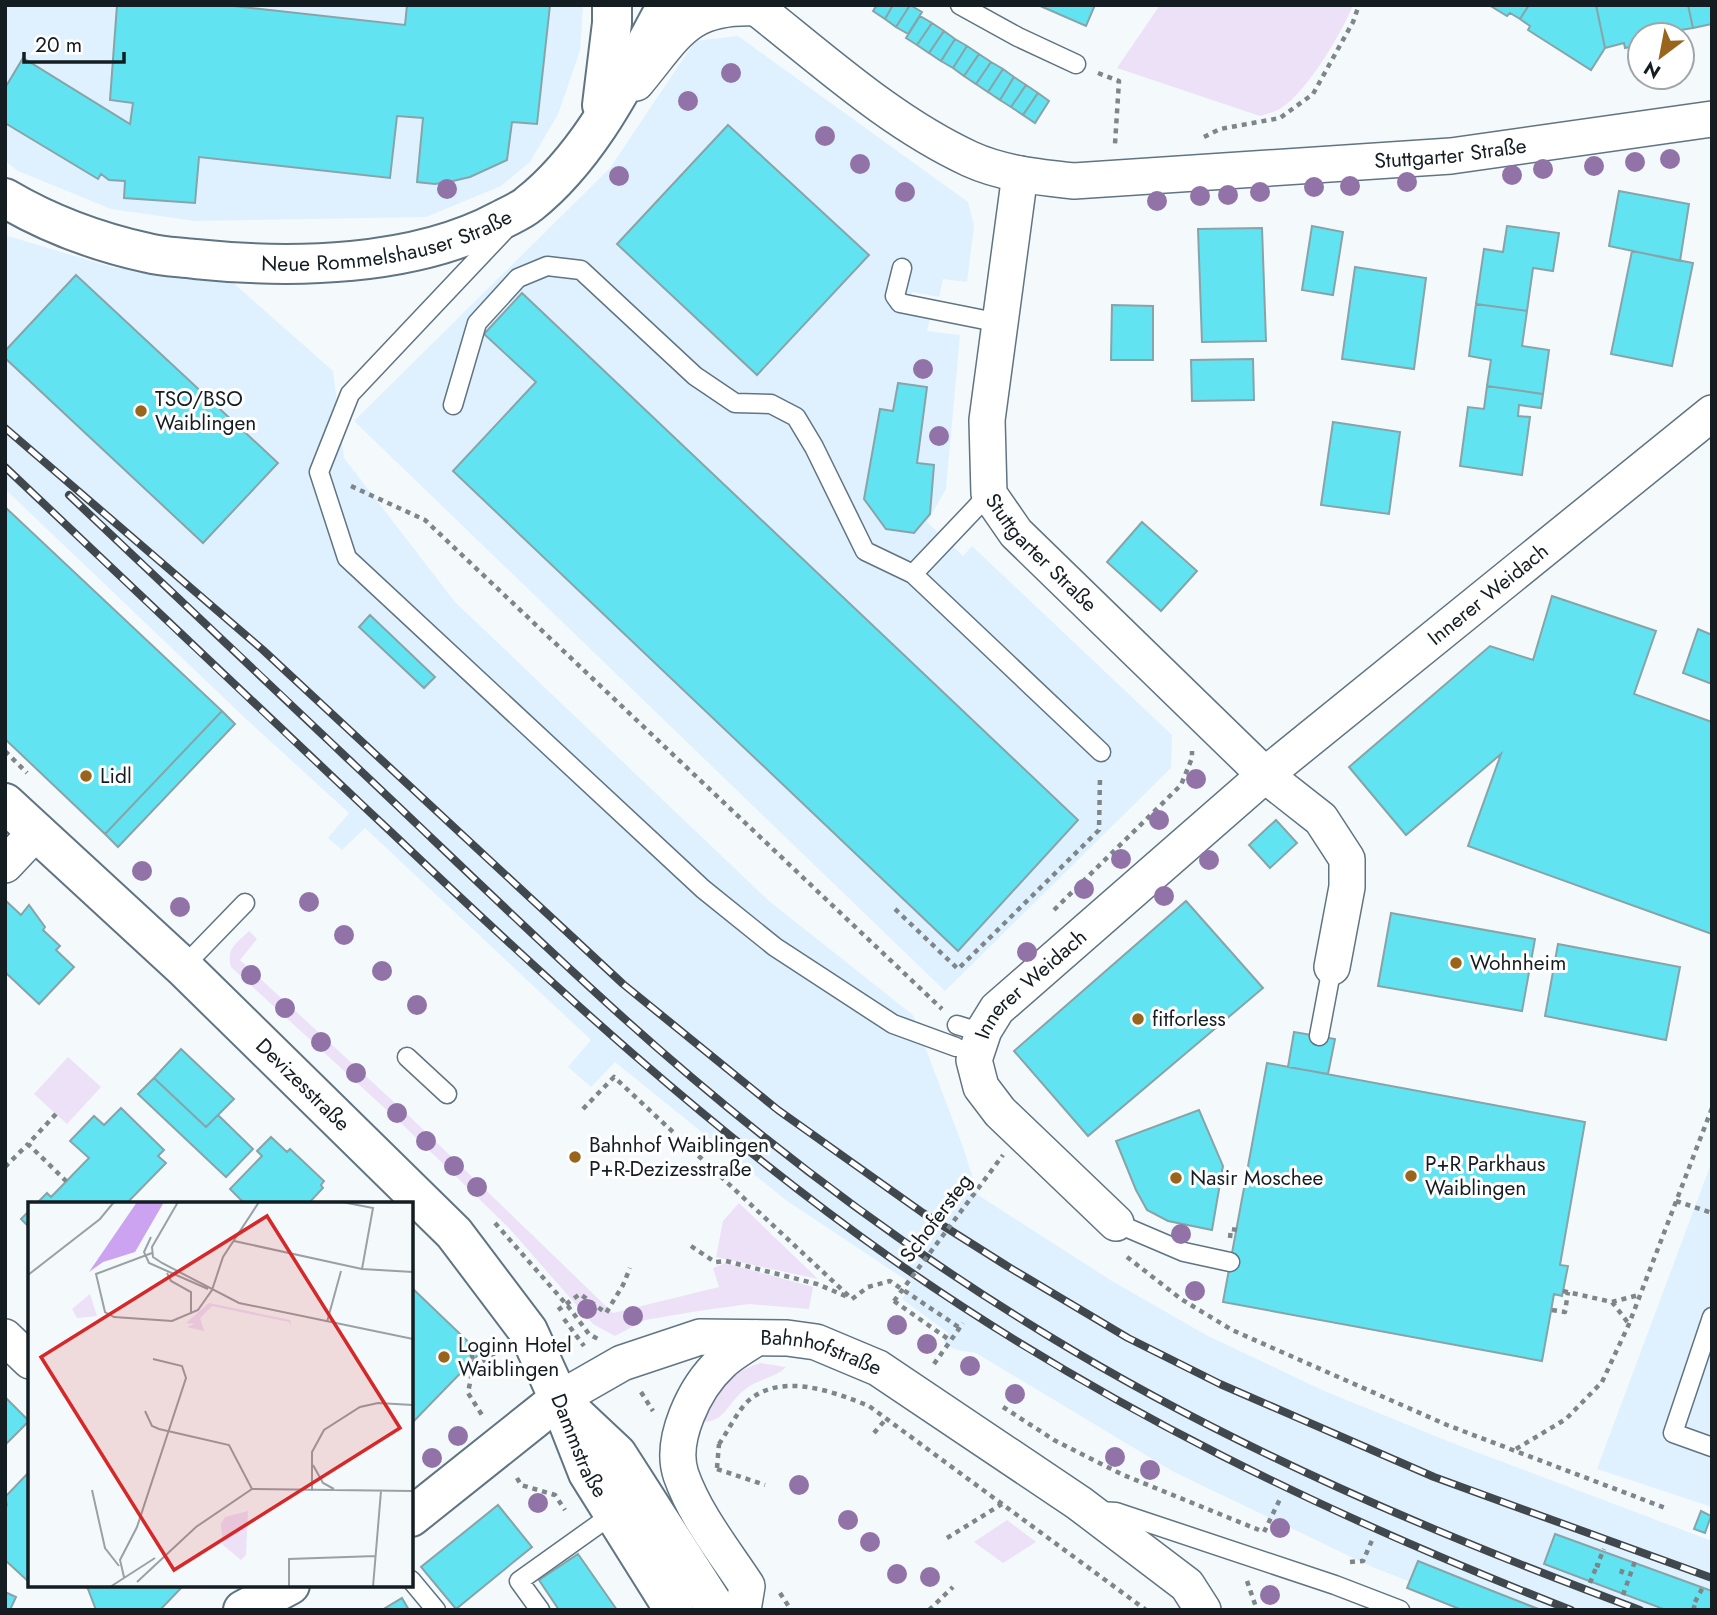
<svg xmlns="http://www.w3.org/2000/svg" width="1717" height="1615" font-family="Jost,sans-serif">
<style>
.built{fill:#dff1fe}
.green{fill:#ece1f7}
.building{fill:#61e3f2;stroke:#87a4a8;stroke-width:2}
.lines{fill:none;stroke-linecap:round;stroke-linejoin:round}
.service-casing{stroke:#607482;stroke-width:21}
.minor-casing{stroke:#607482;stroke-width:38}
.tertiary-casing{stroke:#607482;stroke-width:42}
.path{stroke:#7f868a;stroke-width:4.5;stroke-dasharray:5 5;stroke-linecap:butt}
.service{stroke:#fff;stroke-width:18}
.minor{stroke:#fff;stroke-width:35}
.tertiary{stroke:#fff;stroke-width:38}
.rail-casing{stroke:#40484d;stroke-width:8}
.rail{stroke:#fff;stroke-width:5;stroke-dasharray:16;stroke-linecap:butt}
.path-bridge{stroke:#7f868a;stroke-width:4.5;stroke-dasharray:5 5;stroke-linecap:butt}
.tree{fill:#9273a8}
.poi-dot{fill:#99651c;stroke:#fff;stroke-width:2.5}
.labels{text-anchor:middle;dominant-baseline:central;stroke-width:6;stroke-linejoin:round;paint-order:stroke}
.street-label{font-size:21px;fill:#141d22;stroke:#fff}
.poi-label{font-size:21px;fill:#141d22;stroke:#fff;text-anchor:start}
.inset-road{fill:none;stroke:#9aa1a5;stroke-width:2}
.view{fill:#d62828;fill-opacity:0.15;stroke:#d62828;stroke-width:3.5}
.inset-edge{fill:none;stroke:#141d22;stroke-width:3.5}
</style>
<rect width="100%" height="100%" fill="#f4f9fc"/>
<path class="built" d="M 5,5 L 583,5 L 580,51 L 558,114 L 530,162 L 501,186 L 426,217 L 195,221 L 111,209 L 18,171 L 5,161 Z
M 738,36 L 968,202 L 974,226 L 967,282 L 943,279 L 939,297 L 912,292 L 908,306 L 932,311 L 927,331 L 960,335 L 946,489 L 927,522 L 963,556 L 972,546 L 1172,735 L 1171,768 L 945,991 L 354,421 L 610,168 L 695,41 Z
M 5,235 L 111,267 L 230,280 L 333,371 L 344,458 L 455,602 L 769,901 L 913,1015 L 963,1147 L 978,1195 L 1112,1281 L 1208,1336 L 1322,1390 L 1450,1442 L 1712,1541 L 1712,1610 L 1483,1610 L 1372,1567 L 1174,1472 L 976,1353 L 957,1350 L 948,1346 L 944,1341 L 948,1333 L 902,1299 L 912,1284 L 787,1201 L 615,1062 L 591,1087 L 568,1067 L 591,1040 L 365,828 L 342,850 L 328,838 L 349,813 L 246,719 L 5,489 Z
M 1712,1161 L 1712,1507 L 1597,1469 Z"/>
<path class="green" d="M 1160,5 L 1353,5 C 1342,33 1306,93 1281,108 C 1275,112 1267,114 1260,116 L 1117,68 Z
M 249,931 L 257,939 L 240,960 L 408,1115 L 613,1313 L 719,1287 L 713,1268 L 725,1263 L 813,1287 L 809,1309 L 749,1304 L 698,1311 L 645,1320 L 615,1336 L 593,1324 L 509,1228 L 403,1125 L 231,967 C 226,948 236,944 249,931 Z
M 68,1057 L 101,1087 L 67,1124 L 34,1094 Z
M 739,1203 L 818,1279 L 716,1257 L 723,1221 Z
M 760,1363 L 786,1367 C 777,1377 755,1380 743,1391 C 726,1405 725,1423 700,1422 C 718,1393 726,1374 760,1363 Z
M 1007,1520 L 1036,1542 L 1003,1563 L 974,1542 Z"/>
<path class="building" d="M 117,5 L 224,5 L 405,25 L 407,5 L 550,5 L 537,124 L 512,122 L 507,160 L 470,177 L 453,181 L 435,184 L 417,182 L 423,118 L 397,116 L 390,178 L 199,157 L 195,203 L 124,198 L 125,181 L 109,180 L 101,174 L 98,179 L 5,123 L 5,88 L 23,58 L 130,124 L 133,103 L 110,100 Z
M 877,5 L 893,5 L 885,19 L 873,11 Z
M 893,5 L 910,5 L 896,27 L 885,19 Z
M 910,5 L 922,12 L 908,34 L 896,27 Z
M 1038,5 L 1095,5 L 1086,26 Z
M 1489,5 L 1529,5 L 1520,19 L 1510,13 L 1507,16 Z
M 1529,5 L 1596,5 L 1605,48 L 1591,70 L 1528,30 L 1530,26 L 1520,19 Z
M 1596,5 L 1688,5 L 1693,28 L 1675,31 L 1676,35 L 1640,35 L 1640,45 L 1625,48 L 1624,43 L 1605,48 Z
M 1688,5 L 1712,5 L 1712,24 L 1693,28 Z
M 920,16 L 932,23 L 917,45 L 906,38 Z
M 932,23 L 944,31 L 929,53 L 917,45 Z
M 944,31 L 955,39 L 941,61 L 929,53 Z
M 955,39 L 967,46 L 953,68 L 941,61 Z
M 967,46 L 979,54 L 964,76 L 953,68 Z
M 979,54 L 991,62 L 976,84 L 964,76 Z
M 991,62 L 1003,69 L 988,92 L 976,84 Z
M 1003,69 L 1014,77 L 1000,100 L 988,92 Z
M 1014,77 L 1026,85 L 1011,107 L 1000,100 Z
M 1026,85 L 1038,93 L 1023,115 L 1011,107 Z
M 1038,93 L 1049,101 L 1035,123 L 1023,115 Z
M 728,125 L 869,255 L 757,375 L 617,244 Z
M 1619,191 L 1689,204 L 1680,261 L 1609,246 Z
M 1312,226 L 1343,232 L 1333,295 L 1302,290 Z
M 1507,226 L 1559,233 L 1553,271 L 1533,268 L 1527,311 L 1476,304 L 1484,249 L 1503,252 Z
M 1262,228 L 1266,341 L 1202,342 L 1198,229 Z
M 1632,251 L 1693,263 L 1672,366 L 1611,354 Z
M 1355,267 L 1426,278 L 1414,369 L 1342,359 Z
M 76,275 L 278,463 L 203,543 L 5,358 L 5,351 Z
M 522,293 L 1078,820 L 958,951 L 453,471 L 536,382 L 484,334 Z
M 1476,304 L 1527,311 L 1522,346 L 1549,350 L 1543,394 L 1487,386 L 1491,360 L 1469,356 Z
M 1112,305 L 1153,306 L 1153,360 L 1111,360 Z
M 1253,359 L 1254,400 L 1192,401 L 1191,360 Z
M 898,383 L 927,387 L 917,463 L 934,465 L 930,514 L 914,533 L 886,529 L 864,499 L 880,409 L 893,411 Z
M 1487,386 L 1543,394 L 1541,408 L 1519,405 L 1518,416 L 1530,417 L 1522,475 L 1460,466 L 1468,407 L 1484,409 Z
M 1333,422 L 1400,432 L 1389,514 L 1321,505 Z
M 5,507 L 222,711 L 105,834 L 5,739 Z
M 1142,522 L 1197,571 L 1161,611 L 1107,562 Z
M 1552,596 L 1656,631 L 1634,694 L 1712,722 L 1712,934 L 1468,846 L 1501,754 L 1406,835 L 1349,767 L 1490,646 L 1533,660 Z
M 370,615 L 435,677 L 424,688 L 359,627 Z
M 1698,629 L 1712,635 L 1712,684 L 1683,673 Z
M 222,711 L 235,724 L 118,847 L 105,834 Z
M 1276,820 L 1297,843 L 1270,868 L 1249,845 Z
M 5,900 L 21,915 L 29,905 L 45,927 L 43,930 L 60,946 L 56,950 L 74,967 L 39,1004 L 5,972 Z
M 1186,901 L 1263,988 L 1088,1136 L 1014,1051 Z
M 1391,913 L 1535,939 L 1522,1011 L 1378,986 Z
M 1558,944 L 1680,967 L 1666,1040 L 1545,1016 Z
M 1294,1032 L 1335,1039 L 1328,1074 L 1288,1067 Z
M 181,1049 L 234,1099 L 206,1127 L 154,1078 Z
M 1267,1063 L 1585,1122 L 1560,1265 L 1568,1266 L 1562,1296 L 1554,1294 L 1542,1361 L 1223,1302 Z
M 154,1078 L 206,1127 L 218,1115 L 253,1149 L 226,1177 L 138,1094 Z
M 121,1108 L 164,1150 L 158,1156 L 166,1163 L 126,1204 L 36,1204 L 47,1193 L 51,1197 L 89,1158 L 70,1141 L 94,1116 L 104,1125 Z
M 1199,1110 L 1223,1166 L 1212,1230 L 1168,1221 L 1147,1210 L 1136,1190 L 1116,1141 Z
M 271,1137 L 287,1152 L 290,1149 L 324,1181 L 321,1185 L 323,1188 L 308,1204 L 245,1204 L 230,1189 L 262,1156 L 257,1151 Z
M 30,1210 L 30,1228 L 21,1219 Z
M 411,1287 L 480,1353 L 411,1424 Z
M 5,1397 L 29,1421 L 5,1445 Z
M 30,1471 L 30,1583 L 5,1560 L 5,1508 L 7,1505 L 5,1497 Z
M 498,1505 L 532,1547 L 456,1609 L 421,1567 Z
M 1701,1511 L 1711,1516 L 1705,1533 L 1694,1529 Z
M 1555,1534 L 1712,1591 L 1712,1610 L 1666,1610 L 1544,1564 Z
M 578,1554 L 617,1610 L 559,1610 L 539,1580 Z
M 1418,1561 L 1490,1590 L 1541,1610 L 1462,1610 L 1407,1588 Z
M 84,1585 L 184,1585 L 160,1610 L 96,1610 L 88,1589 Z
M 5,1592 L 16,1597 L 10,1610 L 5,1608 Z
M 402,1598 L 409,1610 L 382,1610 Z"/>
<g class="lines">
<g class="service-casing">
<path id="service" d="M 960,5 L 1018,37 L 1076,64
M 504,231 L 350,394 L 319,472 L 347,558 L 703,889 L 775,947 L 893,1024 L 956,1047
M 902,268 L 895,296 L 900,303 L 1000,323
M 453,405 L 477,323 L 518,278 L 547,266 L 581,270 L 695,376 L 735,403 L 771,404 L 796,417 L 814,447 L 865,551 L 913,574 L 989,494
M 913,574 L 1101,752
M 183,967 L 245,903
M 957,1025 L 983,1033
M 1319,1036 L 1332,967
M 407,1057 L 447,1094
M 1116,1223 L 1184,1252 L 1230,1262
M 1712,1317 L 1673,1433 L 1712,1447
M 1098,1511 L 1116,1512 L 1335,1585 L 1400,1610
M 411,1580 L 436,1610
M 540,1610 L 519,1581 L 613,1514"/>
</g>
<g class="minor-casing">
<g id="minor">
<path id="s1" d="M 753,5 C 822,59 890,122 970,159 C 1003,174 1039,177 1074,181 L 1451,156 L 1712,119"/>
<path d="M 636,83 C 677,34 686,5 757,8"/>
<path id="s2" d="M 1020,174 L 987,420 L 989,494 L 1016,533 L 1265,775 L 1321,819 L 1347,859 L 1347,887 L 1332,967"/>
<path d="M 5,865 L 37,831"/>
<path id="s3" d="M 1116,1223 L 1000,1112 L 981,1087 L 974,1060 L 984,1030 L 997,1009 L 1265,775 L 1712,413"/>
<path d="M 5,1337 L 30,1361"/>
<path id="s4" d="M 559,1399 L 622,1363 L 700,1337 L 787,1338 L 816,1342 L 878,1368 L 1079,1503 L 1187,1585 L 1203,1610"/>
<path d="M 743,1610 L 747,1586 C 724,1551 695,1515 681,1475 C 669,1440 695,1387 721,1363 C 731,1353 745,1346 756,1338"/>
</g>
</g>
<g class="tertiary-casing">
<g id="tertiary">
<path d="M 602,105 L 612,23 L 612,5"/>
<path id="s5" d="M 5,198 C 49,224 98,242 148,253 C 163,257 180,257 195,259 C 292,269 414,267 501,220 C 510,215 521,211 529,204 C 592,154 629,74 667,5"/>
<path id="s6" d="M 5,803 L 183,967 L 454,1233 L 528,1331 L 559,1399 L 588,1473 L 674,1610"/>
<path d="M 568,1408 L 617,1454 L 717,1610"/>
<path d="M 411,1517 L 559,1399"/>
<path d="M 243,1610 L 290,1585"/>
</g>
</g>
<path class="path" d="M 1098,73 L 1119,81 L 1115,144
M 1204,137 L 1220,129 L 1280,118 L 1313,94 L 1353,22 L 1359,5
M 351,486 L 425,520 L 942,1009
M 5,751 L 27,773
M 895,909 L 958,969 L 1099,830 L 1100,777
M 1054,910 L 1181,785 L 1192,758 L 1192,751
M 583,1109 L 614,1077 L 852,1299
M 56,1114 L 28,1144 L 66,1181
M 5,1167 L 28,1144
M 1676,1201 L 1712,1213
M 495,1223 L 567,1305 L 589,1334 L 598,1339
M 1230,1238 L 1231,1229 L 1237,1230
M 691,1246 L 715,1262 L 726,1261 L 817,1284 L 848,1297
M 1127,1257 L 1181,1299 L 1232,1330 L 1447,1425 L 1668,1509
M 1563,1291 L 1612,1302 L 1639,1295
M 852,1299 L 868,1287 L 890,1281 L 960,1328
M 894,1301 L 951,1341
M 1612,1302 L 1629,1324
M 558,1310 L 580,1294 L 606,1313 L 623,1285 L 630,1268
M 1552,1310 L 1565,1312 L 1568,1292
M 564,1319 L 584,1346
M 471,1344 L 473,1367 L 468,1393 L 482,1415
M 934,1364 L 963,1323
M 474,1367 L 498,1351
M 641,1392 L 653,1411
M 1003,1407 L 1054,1440 L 1121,1474 L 1259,1530
M 874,1433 L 886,1419
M 719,1444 C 728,1431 736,1414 746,1403 C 779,1371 832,1391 869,1406 L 1146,1610
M 1516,1449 L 1566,1419 L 1602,1382 L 1629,1324 L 1712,1108
M 717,1468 L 719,1444 L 717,1443
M 717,1469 L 765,1485
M 517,1478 L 521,1485 L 555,1495 L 565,1510
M 1264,1532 L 1281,1497
M 947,1538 L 1002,1504
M 1350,1562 L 1363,1561 L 1373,1538
M 1600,1566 L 1597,1565 L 1604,1549
M 1621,1574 L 1623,1568
M 1247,1581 L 1257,1610
M 1590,1583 L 1597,1565
M 780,1593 L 791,1610
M 1623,1595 L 1635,1561
M 1695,1602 L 1703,1587
M 929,1610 L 953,1587
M 1693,1610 L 1696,1602"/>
<use href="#service" class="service"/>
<use href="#minor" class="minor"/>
<use href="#tertiary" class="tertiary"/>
<g class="rail-casing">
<path id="rail" d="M 5,428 L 263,650 L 623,984 L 778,1110 L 923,1213 L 1007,1266 L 1128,1338 L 1220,1384 L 1434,1477 L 1712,1578
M 5,467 C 134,589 262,711 391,832 C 551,984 711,1131 892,1259 C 1104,1408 1330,1516 1571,1610
M 69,495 C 161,582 254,669 346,757 C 429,835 511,915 595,992 C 733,1119 886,1237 1047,1335 C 1234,1449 1435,1534 1640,1610"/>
</g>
<use href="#rail" class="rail"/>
<path class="path-bridge" d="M 894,1301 L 1003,1155"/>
</g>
<g class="tree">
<circle cx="731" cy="73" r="10"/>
<circle cx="688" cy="101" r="10"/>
<circle cx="825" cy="136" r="10"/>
<circle cx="1670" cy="159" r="10"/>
<circle cx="1635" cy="162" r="10"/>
<circle cx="860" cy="164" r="10"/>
<circle cx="1594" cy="166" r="10"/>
<circle cx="1543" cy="169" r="10"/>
<circle cx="1512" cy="175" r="10"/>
<circle cx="619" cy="176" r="10"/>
<circle cx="1407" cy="182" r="10"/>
<circle cx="1350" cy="186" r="10"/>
<circle cx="1314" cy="187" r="10"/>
<circle cx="447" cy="189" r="10"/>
<circle cx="905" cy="192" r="10"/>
<circle cx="1260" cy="192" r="10"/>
<circle cx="1228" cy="195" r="10"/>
<circle cx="1200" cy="196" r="10"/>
<circle cx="1157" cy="201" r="10"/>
<circle cx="923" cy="369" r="10"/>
<circle cx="939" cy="436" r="10"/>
<circle cx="1196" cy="779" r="10"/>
<circle cx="1159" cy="820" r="10"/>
<circle cx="1121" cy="859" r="10"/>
<circle cx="1209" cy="860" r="10"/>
<circle cx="142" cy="871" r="10"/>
<circle cx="1084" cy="889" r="10"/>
<circle cx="1164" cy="896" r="10"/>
<circle cx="309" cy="902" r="10"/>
<circle cx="180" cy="907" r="10"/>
<circle cx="344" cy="935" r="10"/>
<circle cx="1027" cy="952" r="10"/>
<circle cx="382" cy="971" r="10"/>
<circle cx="251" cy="975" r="10"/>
<circle cx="417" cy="1005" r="10"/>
<circle cx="285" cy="1008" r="10"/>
<circle cx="321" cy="1042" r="10"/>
<circle cx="356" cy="1073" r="10"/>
<circle cx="397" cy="1113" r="10"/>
<circle cx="426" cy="1141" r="10"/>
<circle cx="454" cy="1166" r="10"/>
<circle cx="477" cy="1187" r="10"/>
<circle cx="1181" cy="1234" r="10"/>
<circle cx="1195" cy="1291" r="10"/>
<circle cx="587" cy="1309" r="10"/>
<circle cx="633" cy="1316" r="10"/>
<circle cx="897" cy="1325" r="10"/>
<circle cx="927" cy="1344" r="10"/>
<circle cx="970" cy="1366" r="10"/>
<circle cx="1015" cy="1394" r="10"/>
<circle cx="458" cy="1436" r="10"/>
<circle cx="1115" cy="1457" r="10"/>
<circle cx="432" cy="1458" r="10"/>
<circle cx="1150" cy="1470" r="10"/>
<circle cx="799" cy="1485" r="10"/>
<circle cx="538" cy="1503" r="10"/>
<circle cx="848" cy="1520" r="10"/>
<circle cx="1280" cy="1528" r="10"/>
<circle cx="870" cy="1542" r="10"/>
<circle cx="897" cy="1574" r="10"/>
<circle cx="930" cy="1577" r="10"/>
<circle cx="1270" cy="1595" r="10"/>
</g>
<g class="poi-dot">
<circle cx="141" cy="411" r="7"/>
<circle cx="86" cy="776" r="7"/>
<circle cx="1456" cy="963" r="7"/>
<circle cx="1138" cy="1019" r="7"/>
<circle cx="575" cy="1157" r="7"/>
<circle cx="1411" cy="1176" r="7"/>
<circle cx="1176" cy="1178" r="7"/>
<circle cx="444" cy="1357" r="7"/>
</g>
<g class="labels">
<g class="street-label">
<text stroke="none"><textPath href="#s1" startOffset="751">Stuttgarter Straße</textPath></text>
<text stroke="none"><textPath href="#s5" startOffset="396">Neue Rommelshauser Straße</textPath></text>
<text stroke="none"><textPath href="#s2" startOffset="401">Stuttgarter Straße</textPath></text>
<text stroke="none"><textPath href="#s3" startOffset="919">Innerer Weidach</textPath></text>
<text stroke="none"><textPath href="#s3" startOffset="317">Innerer Weidach</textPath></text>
<text stroke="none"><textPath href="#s6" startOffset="410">Devizesstraße</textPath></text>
<text transform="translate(936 1218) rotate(-53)">Schofersteg</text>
<text stroke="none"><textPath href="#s4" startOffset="278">Bahnhofstraße</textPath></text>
<text stroke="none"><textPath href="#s6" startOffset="870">Dammstraße</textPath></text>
</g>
<g class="poi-label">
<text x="155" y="399">TSO/BSO<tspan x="155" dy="24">Waiblingen</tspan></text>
<text x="100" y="776">Lidl</text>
<text x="1470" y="963">Wohnheim</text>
<text x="1152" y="1019">fitforless</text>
<text x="589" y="1145">Bahnhof Waiblingen<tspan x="589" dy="24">P+R-Dezizesstraße</tspan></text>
<text x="1425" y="1164">P+R Parkhaus<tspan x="1425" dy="24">Waiblingen</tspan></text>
<text x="1190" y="1178">Nasir Moschee</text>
<text x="458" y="1345">Loginn Hotel<tspan x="458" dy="24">Waiblingen</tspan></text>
</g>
</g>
<g transform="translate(28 1202)">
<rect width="385" height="385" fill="#f4f9fc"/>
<path d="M 62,92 L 69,114 L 49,116 L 44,107 ZM 181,101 L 262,118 L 263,124 L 261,120 L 184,104 L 172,116 L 176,129 L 159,125 L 167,122 L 158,121 ZM 220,309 L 218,353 L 213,358 L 195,343 L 193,322 L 197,315 Z" fill="#ece1f7"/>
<path d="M 109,0 L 136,0 L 107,50 L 75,60 L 61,70 Z" fill="#cba3f0"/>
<path class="inset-road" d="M 150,0 L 124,45 L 125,55 L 134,61 L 211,101 L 385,137M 314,0 L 345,6 L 334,67M 123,35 L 116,50 L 121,61 L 180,87M 206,39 L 334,67 L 385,70M 124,51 L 68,72 L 77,110 L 86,115 L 144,119 L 170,108 L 184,88 L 195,55 L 231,0M 139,71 L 143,79 L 163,90 L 163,112M 0,73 L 72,17 L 86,0M 299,120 L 313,69M 117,209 L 124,224 L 131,227 L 201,243 L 224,287M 285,263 L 295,281 L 306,287M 64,288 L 77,346 L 91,364M 284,289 L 284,250 L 296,228 L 332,205 L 350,201 L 385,203M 96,375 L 92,358 L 109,325 L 158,176 L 154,164 L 125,157M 109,380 L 168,325 L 224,287 L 385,289M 82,385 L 127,356M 261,385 L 261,357 L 348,354M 345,385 L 353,289"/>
<path class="view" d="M 239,14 L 372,226 L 146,368 L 13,155 Z"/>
<rect width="385" height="385" class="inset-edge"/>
</g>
<rect width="1717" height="1615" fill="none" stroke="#141d22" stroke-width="14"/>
<g transform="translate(1661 56) rotate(212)"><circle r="33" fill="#ffffff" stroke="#a1a5a7" stroke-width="2"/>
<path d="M0-5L12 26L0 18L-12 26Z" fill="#99651c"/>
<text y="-10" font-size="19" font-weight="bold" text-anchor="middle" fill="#141d22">N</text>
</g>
<path d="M24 52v10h100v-10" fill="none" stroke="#141d22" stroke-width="3.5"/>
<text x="35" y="52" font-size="21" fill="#141d22" stroke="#ffffff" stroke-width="5" paint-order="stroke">20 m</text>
</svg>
